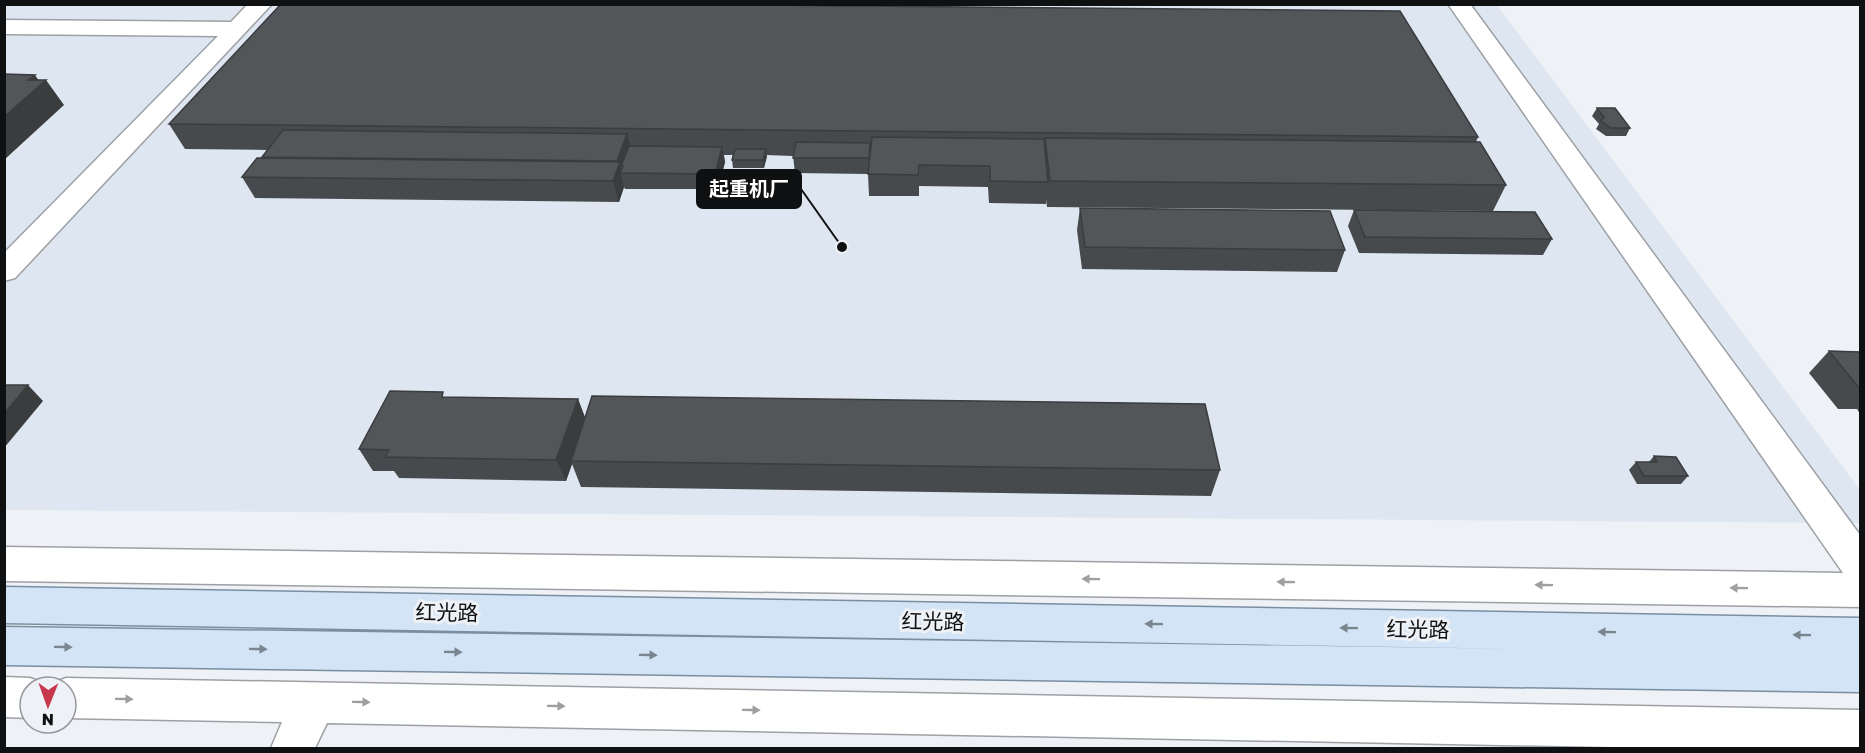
<svg xmlns="http://www.w3.org/2000/svg" width="1865" height="753" font-family="'Golos Text','Noto Sans SC',sans-serif">
<style>
.built{fill:#dee7f1}
.lines{fill:none;stroke-linecap:round;stroke-linejoin:round}
.minor-casing{stroke:#9da0a4;stroke-width:3}
.major-casing{stroke:#7a8ea2;stroke-width:3}
.minor{fill:#fff;fill-rule:evenodd}
.major{fill:#d2e4f5;fill-rule:evenodd}
.wall{fill:#474a4d}
.shaded-wall{fill:#3a3c3e}
.building{fill:#535659;stroke:#3a3c3e;stroke-width:1.5}
.oneway{fill:#9f9fa0}
.oneway2{fill:#7a858f}
.labels{text-anchor:middle;dominant-baseline:central;stroke-width:6;stroke-linejoin:round;paint-order:stroke}
.near-street-label{font-size:21px;fill:#0f1012;stroke:#eef1f5}
.leader{fill:none;stroke:#0f1012;stroke-width:2}
.callout-dot{fill:#0f1012;stroke:#eef1f5;stroke-width:2}
.callout{fill:#0f1012;stroke:#0f1012;stroke-width:2}
.callout-label{font-size:20px;text-anchor:middle;font-weight:bold;fill:#fff}
</style>
<rect width="100%" height="100%" fill="#eef1f5"/>
<path class="built" d="M 5,4 L 1497,5 L 1860,490 L 1860,523 L 5,510 Z"/>
<g class="lines">
<g class="minor-casing">
<path id="minor" d="M 248,4 L 272,4 L 15,278 L 4,281 L 4,253 L 218,36 L 4,34 L 4,20 L 231,22 Z
M 1448,4 L 1470,4 L 1860,535 L 1860,607 L 4,581 L 4,547 L 1843,573 Z
M 4,677 L 30,678 L 45,684 L 47,687 L 30,687 L 30,718 L 4,717 Z
M 66,678 L 1860,710 L 1860,748 L 1665,748 L 327,723 L 315,748 L 271,748 L 282,722 L 66,718 L 66,687 L 49,687 L 51,684 Z"/>
</g>
<g class="major-casing">
<path id="major" d="M 4,587 L 1860,618 L 1860,692 L 4,665 L 4,627 L 1522,649 L 4,623 Z"/>
</g>
<use href="#minor" class="minor"/>
<use href="#major" class="major"/>
</g>
<path class="wall" d="M 70,4 L 104,4 L 103,6 Z
M 816,4 L 957,4 L 957,6 L 847,5 L 847,6 L 1478,137 L 1476,142 L 1506,185 L 1493,211 L 1047,207 L 1046,199 L 1046,204 L 989,203 L 988,187 L 919,186 L 919,196 L 869,196 L 868,174 L 795,173 L 793,156 L 766,155 L 764,168 L 733,168 L 732,160 L 733,155 L 724,155 L 725,162 L 718,189 L 625,189 L 624,187 L 619,202 L 255,198 L 242,177 L 262,158 L 262,157 L 267,150 L 185,149 L 169,124 L 816,6 Z
M 1597,108 L 1630,128 L 1626,136 L 1606,136 L 1596,129 L 1599,124 L 1592,116 Z
M 1080,208 L 1345,250 L 1337,272 L 1082,269 L 1077,230 Z
M 1354,210 L 1552,239 L 1543,255 L 1359,253 L 1348,226 Z
M 1829,351 L 1860,352 L 1860,414 L 1857,409 L 1838,409 L 1809,373 Z
M 446,397 L 578,399 L 585,418 L 1220,470 L 1211,496 L 581,487 L 572,464 L 566,481 L 399,478 L 394,471 L 373,471 L 359,449 Z
M 1654,456 L 1688,476 L 1681,484 L 1637,484 L 1629,470 L 1636,462 L 1649,462 Z"/>
<path class="shaded-wall" d="M 35,75 L 41,84 L 46,80 L 64,105 L 4,160 L 4,117 L 28,80 Z
M 627,134 L 633,155 L 623,166 L 621,166 L 623,173 L 620,173 L 624,187 L 619,202 L 613,181 L 618,166 L 617,161 Z
M 722,147 L 725,162 L 718,189 L 715,174 Z
M 766,149 L 767,157 L 764,168 L 763,160 Z
M 28,385 L 43,401 L 4,448 L 4,414 Z
M 578,399 L 586,420 L 571,461 L 572,464 L 566,481 L 556,460 Z"/>
<path class="building" d="M 281,4 L 646,4 L 1400,11 L 1478,137 L 169,124 Z
M 816,4 L 846,4 L 846,6 L 816,6 Z
M 4,74 L 35,75 L 28,80 L 46,80 L 4,117 Z
M 1597,108 L 1615,108 L 1630,128 L 1611,128 L 1601,121 L 1604,117 Z
M 283,130 L 627,134 L 617,161 L 262,157 Z
M 872,137 L 1044,139 L 1048,182 L 990,181 L 990,166 L 919,165 L 918,175 L 868,174 Z
M 1045,138 L 1480,142 L 1506,185 L 1050,181 Z
M 796,142 L 870,143 L 869,158 L 793,158 Z
M 629,146 L 722,147 L 715,174 L 620,173 L 623,166 L 621,166 Z
M 735,149 L 766,149 L 763,160 L 732,160 Z
M 257,158 L 620,162 L 613,181 L 242,177 Z
M 1080,208 L 1330,211 L 1345,250 L 1085,247 Z
M 1354,210 L 1535,212 L 1552,239 L 1365,237 Z
M 1829,351 L 1860,352 L 1860,388 L 1859,388 Z
M 4,385 L 28,385 L 4,414 Z
M 390,391 L 443,392 L 442,397 L 578,399 L 556,460 L 385,457 L 389,450 L 359,449 Z
M 592,396 L 1205,404 L 1220,470 L 571,461 Z
M 1654,456 L 1676,457 L 1688,476 L 1644,476 L 1636,462 L 1657,462 Z"/>
<defs><path id="oneway-solid" d="M-6-.8H1V-3.2L6.5 0L1 3.2V.8H-6Z" transform="scale(1.5)"/></defs>
<g class="oneway">
<use href="#oneway-solid" transform="translate(1091 579) rotate(-179)"/>
<use href="#oneway-solid" transform="translate(1286 582) rotate(-179)"/>
<use href="#oneway-solid" transform="translate(1544 585) rotate(-179)"/>
<use href="#oneway-solid" transform="translate(1739 588) rotate(-179)"/>
<use href="#oneway-solid" transform="translate(124 699) rotate(1)"/>
<use href="#oneway-solid" transform="translate(361 702) rotate(1)"/>
<use href="#oneway-solid" transform="translate(556 706) rotate(1)"/>
<use href="#oneway-solid" transform="translate(751 710) rotate(1)"/>
</g>
<g class="oneway2">
<use href="#oneway-solid" transform="translate(1154 624) rotate(-179)"/>
<use href="#oneway-solid" transform="translate(1349 628) rotate(-179)"/>
<use href="#oneway-solid" transform="translate(1607 632) rotate(-179)"/>
<use href="#oneway-solid" transform="translate(1802 635) rotate(-179)"/>
<use href="#oneway-solid" transform="translate(63 647) rotate(1)"/>
<use href="#oneway-solid" transform="translate(258 649) rotate(1)"/>
<use href="#oneway-solid" transform="translate(453 652) rotate(1)"/>
<use href="#oneway-solid" transform="translate(648 655) rotate(1)"/>
</g>
<g class="labels">
<g class="near-street-label">
<text transform="translate(447 612) rotate(1)">红光路</text>
<text transform="translate(933 621) rotate(1)">红光路</text>
<text transform="translate(1418 629) rotate(1)">红光路</text>
</g>
</g>
<path class="leader" d="M842 247L801 189"/>
<circle class="callout-dot" cx="842" cy="247" r="6"/>
<rect class="callout" x="697" y="170" width="104" height="38" rx="6"/>
<g class="callout-label">
<text x="749" y="196">起重机厂</text>
</g>
<rect width="1865" height="753" fill="none" stroke="#0f1012" stroke-width="12"/>
<g transform="translate(48 705) rotate(181)"><circle r="28" fill="#eef1f5" stroke="#95979a" stroke-width="1.5"/>
<path d="M0-4.5L10 22L0 15L-10 22Z" fill="#c7374e"/>
<text y="-9" font-size="16" font-weight="bold" text-anchor="middle" fill="#0f1012">N</text>
</g>
</svg>
